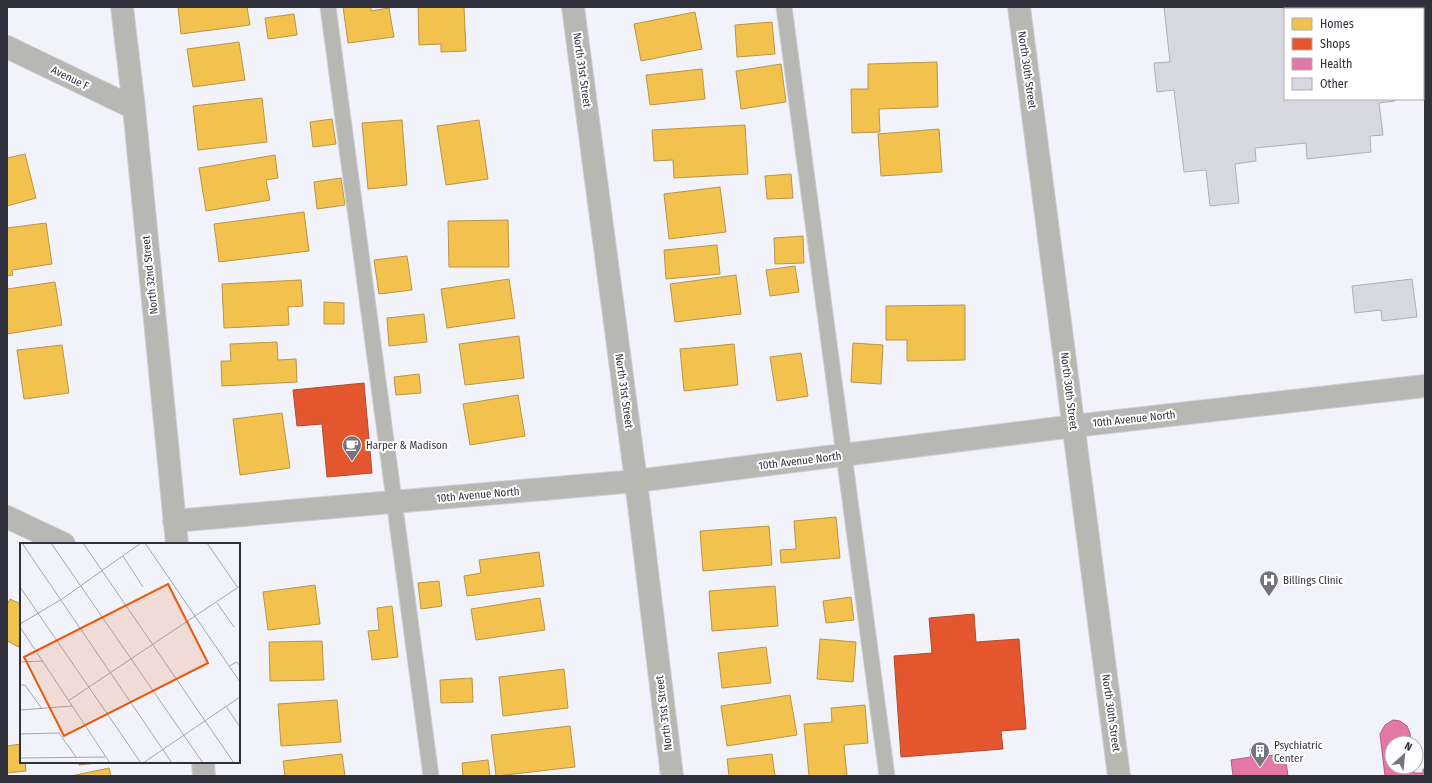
<svg xmlns="http://www.w3.org/2000/svg" width="1432" height="783" font-family="'Fira Sans Condensed',sans-serif">
<style>
.homes{fill:#f2c14e;stroke:#b89649}
.shops{fill:#e4572e;stroke:#ae4c33}
.health{fill:#e377a8;stroke:#ae6288}
.building{fill:#d8d8e2;stroke:#afafb8}
.lines{fill:none;stroke-linecap:round;stroke-linejoin:round}
.service-casing{stroke:#d0d1d7;stroke-width:17}
.minor-casing{stroke:#d0d1d7;stroke-width:24}
.tertiary-casing{stroke:#d0d1d7;stroke-width:24}
.service{stroke:#b7b8b4;stroke-width:15}
.minor{stroke:#b7b8b4;stroke-width:22}
.tertiary{stroke:#b7b8b4;stroke-width:22}
.labels{text-anchor:middle;dominant-baseline:central;stroke-width:4;stroke-linejoin:round;paint-order:stroke}
.street-label{font-size:11px;fill:#31313e;stroke:#fff}
.poi-label{font-size:11px;fill:#31313e;stroke:#fff;text-anchor:start}
.inset-road{fill:none;stroke:#a5a5af;stroke-width:1}
.view{fill:#e8590c;fill-opacity:0.15;stroke:#e8590c;stroke-width:2}
.inset-edge{fill:none;stroke:#31313e;stroke-width:2}
</style>
<rect width="100%" height="100%" fill="#f2f3fa"/>
<path class="homes" d="M 178,7 L 247,7 L 250,25 L 181,34 Z
M 343,7 L 371,7 L 371,11 L 389,8 L 394,37 L 348,43 Z
M 418,7 L 464,7 L 466,51 L 441,52 L 441,44 L 419,45 Z
M 695,12 L 702,49 L 641,61 L 634,24 Z
M 294,14 L 297,35 L 268,39 L 265,18 Z
M 772,22 L 775,54 L 737,57 L 735,25 Z
M 239,42 L 245,80 L 193,87 L 187,49 Z
M 937,62 L 938,107 L 879,109 L 880,132 L 852,133 L 851,89 L 868,89 L 868,64 Z
M 781,64 L 786,102 L 741,109 L 736,71 Z
M 702,69 L 705,99 L 650,105 L 646,75 Z
M 262,98 L 267,142 L 198,150 L 193,106 Z
M 332,119 L 336,144 L 313,147 L 310,122 Z
M 402,120 L 407,185 L 368,189 L 362,123 Z
M 479,120 L 488,179 L 446,185 L 437,126 Z
M 745,125 L 748,174 L 674,178 L 673,160 L 654,161 L 652,130 Z
M 939,129 L 942,172 L 881,176 L 878,134 Z
M 25,154 L 36,198 L 7,206 L 7,158 Z
M 275,155 L 278,178 L 266,180 L 270,200 L 206,211 L 199,168 Z
M 791,174 L 793,198 L 767,199 L 765,176 Z
M 341,178 L 345,205 L 317,209 L 314,182 Z
M 720,187 L 726,232 L 669,239 L 664,194 Z
M 304,212 L 309,251 L 219,262 L 214,224 Z
M 508,220 L 509,267 L 449,267 L 448,221 Z
M 46,223 L 52,264 L 12,270 L 13,275 L 7,276 L 7,228 Z
M 803,236 L 804,263 L 775,264 L 774,238 Z
M 717,245 L 720,274 L 666,279 L 664,250 Z
M 407,256 L 412,290 L 379,294 L 374,260 Z
M 795,266 L 799,292 L 770,296 L 766,270 Z
M 736,275 L 741,314 L 675,322 L 670,284 Z
M 509,279 L 515,318 L 447,328 L 441,289 Z
M 301,280 L 303,306 L 288,307 L 289,325 L 224,328 L 222,284 Z
M 55,282 L 62,325 L 7,334 L 7,289 Z
M 324,302 L 344,303 L 344,324 L 324,324 Z
M 965,305 L 965,360 L 907,361 L 907,340 L 886,340 L 886,306 Z
M 424,314 L 427,342 L 389,346 L 387,318 Z
M 519,336 L 524,378 L 465,385 L 459,344 Z
M 277,342 L 278,360 L 296,359 L 297,382 L 222,386 L 221,361 L 231,361 L 230,344 Z
M 853,343 L 883,345 L 881,384 L 851,382 Z
M 734,344 L 738,385 L 684,391 L 680,349 Z
M 62,345 L 69,393 L 24,399 L 17,350 Z
M 801,353 L 808,396 L 777,401 L 770,357 Z
M 419,374 L 421,393 L 396,395 L 394,377 Z
M 518,395 L 525,436 L 470,445 L 463,404 Z
M 282,413 L 290,468 L 240,475 L 233,419 Z
M 836,517 L 840,558 L 781,563 L 780,550 L 796,549 L 794,521 Z
M 769,526 L 772,565 L 703,571 L 700,531 Z
M 539,552 L 544,586 L 467,596 L 464,576 L 481,573 L 479,560 Z
M 439,581 L 442,606 L 421,609 L 418,583 Z
M 315,585 L 320,624 L 268,630 L 263,592 Z
M 775,586 L 778,626 L 712,631 L 709,591 Z
M 851,597 L 854,620 L 826,623 L 823,601 Z
M 540,598 L 545,630 L 476,640 L 471,609 Z
M 10,599 L 21,604 L 21,648 L 7,641 L 7,605 Z
M 392,606 L 398,657 L 372,660 L 368,631 L 379,630 L 377,608 Z
M 820,639 L 856,642 L 853,682 L 817,679 Z
M 322,641 L 324,680 L 270,681 L 269,642 Z
M 766,647 L 771,683 L 722,688 L 718,653 Z
M 564,669 L 568,708 L 503,716 L 499,677 Z
M 472,678 L 473,702 L 441,703 L 440,680 Z
M 790,695 L 797,735 L 727,746 L 721,706 Z
M 337,700 L 341,742 L 281,746 L 278,704 Z
M 865,705 L 868,743 L 844,745 L 847,776 L 809,776 L 804,724 L 832,722 L 831,708 Z
M 570,726 L 575,767 L 496,776 L 491,735 Z
M 21,744 L 21,762 L 25,762 L 26,771 L 7,773 L 7,746 Z
M 342,754 L 345,776 L 285,776 L 283,761 Z
M 772,754 L 775,776 L 729,776 L 727,759 Z
M 488,760 L 490,776 L 463,776 L 462,763 Z
M 79,762 L 105,762 L 79,765 Z
M 109,768 L 111,776 L 71,776 Z"/>
<path class="shops" d="M 364,383 L 372,473 L 327,477 L 322,424 L 297,426 L 293,390 Z
M 974,614 L 976,642 L 1019,639 L 1026,729 L 1001,731 L 1003,749 L 901,757 L 894,656 L 932,653 L 929,618 Z"/>
<path class="health" d="M 1393,720 L 1400,721 L 1407,726 L 1410,733 L 1411,743 L 1392,743 L 1392,767 L 1413,767 L 1414,773 L 1423,773 L 1423,769 L 1425,769 L 1425,776 L 1385,776 L 1380,734 L 1385,725 Z
M 1265,747 L 1266,756 L 1285,754 L 1288,776 L 1233,776 L 1231,760 L 1251,757 L 1250,749 Z"/>
<path class="building" d="M 1164,7 L 1384,7 L 1384,9 L 1285,9 L 1285,99 L 1394,99 L 1395,101 L 1379,103 L 1383,135 L 1370,136 L 1371,152 L 1307,159 L 1306,143 L 1255,148 L 1256,161 L 1235,164 L 1239,203 L 1210,206 L 1206,170 L 1184,172 L 1174,90 L 1157,92 L 1154,63 L 1170,62 Z
M 1412,279 L 1417,317 L 1382,321 L 1381,310 L 1355,313 L 1352,286 Z"/>
<g class="lines">
<g class="service-casing">
<path id="service" d="M 328,7 L 431,776
M 784,7 L 887,776"/>
</g>
<g class="minor-casing">
<path id="minor" d="M 122,7 L 134,108 L 177,544
M 573,7 L 636,481 L 672,776
M 7,47 L 134,108
M 7,517 L 64,544
M 174,521 L 636,481 L 1074,426 L 1425,386
M 203,762 L 204,776"/>
</g>
<g class="tertiary-casing">
<path id="tertiary" d="M 1019,7 L 1119,776"/>
</g>
<use href="#service" class="service"/>
<use href="#minor" class="minor"/>
<use href="#tertiary" class="tertiary"/>
</g>
<defs>
<g id="cafe-pin" transform="scale(1)"><path d="M0 17L-7.5 6A9.5 9.5 0 1 1 7.5 6Z" fill="#757580" stroke="#fff"/><path d="M-5.5-4.5H6V0H3Q3 3.5 0 3.5H-2.5Q-5.5 3.5-5.5 0ZM3-3.2v2h1.7v-2ZM-6 4.5H4V6H-6Z" fill="#fff"/></g>
<g id="hospital-pin" transform="scale(1)"><path d="M0 17L-7.5 6A9.5 9.5 0 1 1 7.5 6Z" fill="#757580" stroke="#fff"/><path d="M-5-5h3v3.5h4V-5h3V5h-3V1.5h-4V5h-3Z" fill="#fff"/></g>
<g id="building-pin" transform="scale(1)"><path d="M0 17L-7.5 6A9.5 9.5 0 1 1 7.5 6Z" fill="#757580" stroke="#fff"/><path d="M-4-6H4V6H1V3H-1V6H-4ZM-2.5-4.3h1.7v1.8h-1.7ZM.8-4.3h1.7v1.8H.8ZM-2.5-1h1.7V.8h-1.7ZM.8-1h1.7V.8H.8Z" fill="#fff"/></g>
</defs>
<g fill-rule="evenodd">
<use href="#cafe-pin" x="352" y="445"/>
<use href="#hospital-pin" x="1269" y="580"/>
<use href="#building-pin" x="1260" y="751"/>
</g>
<g class="labels">
<g class="street-label">
<text transform="translate(582 70) rotate(82)">North 31st Street</text>
<text transform="translate(1027 70) rotate(82)">North 30th Street</text>
<text transform="translate(70 78) rotate(26)">Avenue F</text>
<text transform="translate(150 275) rotate(-96)">North 32nd Street</text>
<text transform="translate(624 391) rotate(82)">North 31st Street</text>
<text transform="translate(1069 391) rotate(83)">North 30th Street</text>
<text transform="translate(1134 419) rotate(-6)">10th Avenue North</text>
<text transform="translate(800 461) rotate(-7)">10th Avenue North</text>
<text transform="translate(478 495) rotate(-5)">10th Avenue North</text>
<text transform="translate(664 713) rotate(-97)">North 31st Street</text>
<text transform="translate(1111 713) rotate(82)">North 30th Street</text>
</g>
<g class="poi-label">
<text x="366" y="445">Harper &amp; Madison</text>
<text x="1283" y="580">Billings Clinic</text>
<text x="1274" y="745">Psychiatric<tspan x="1274" dy="13">Center</tspan></text>
</g>
</g>
<g transform="translate(20 543)">
<rect width="220" height="220" fill="#f2f3fa"/>
<path class="inset-road" d="M 2,0 L 152,220M 31,0 L 183,220M 63,0 L 214,220M 125,0 L 220,139M 187,0 L 218,45M 103,13 L 123,44M 0,44 L 121,220M 197,60 L 214,84M 0,81 L 42,56 L 121,0M 0,84 L 90,220M 0,119 L 23,118M 209,123 L 217,119 L 220,123M 0,142 L 5,142 L 22,166M 48,158 L 220,43M 206,163 L 220,184M 0,167 L 52,163M 0,191 L 39,190 L 56,214M 0,215 L 85,214M 123,220 L 220,154"/>
<path class="view" d="M 148,41 L 188,120 L 44,193 L 4,114 Z"/>
<rect width="220" height="220" class="inset-edge"/>
</g>
<rect width="1432" height="783" fill="none" stroke="#31313e" stroke-width="16"/>
<rect x="1284" y="8" width="140" height="92" fill="#ffffff" stroke="#adadb2"/>
<rect x="1292" y="18" width="20" height="12" fill="#f2c14e" stroke="#adadb2"/>
<text x="1320" y="28" font-size="12" fill="#31313e">Homes</text>
<rect x="1292" y="38" width="20" height="12" fill="#e4572e" stroke="#adadb2"/>
<text x="1320" y="48" font-size="12" fill="#31313e">Shops</text>
<rect x="1292" y="58" width="20" height="12" fill="#e377a8" stroke="#adadb2"/>
<text x="1320" y="68" font-size="12" fill="#31313e">Health</text>
<rect x="1292" y="78" width="20" height="12" fill="#d8d8e2" stroke="#adadb2"/>
<text x="1320" y="88" font-size="12" fill="#31313e">Other</text>
<g transform="translate(1404 755) rotate(27)"><circle r="19" fill="#ffffff" stroke="#adadb2"/>
<path d="M0-3L7 15L0 10L-7 15Z" fill="#757580"/>
<text y="-6" font-size="11" font-weight="bold" text-anchor="middle" fill="#31313e">N</text>
</g>
</svg>
